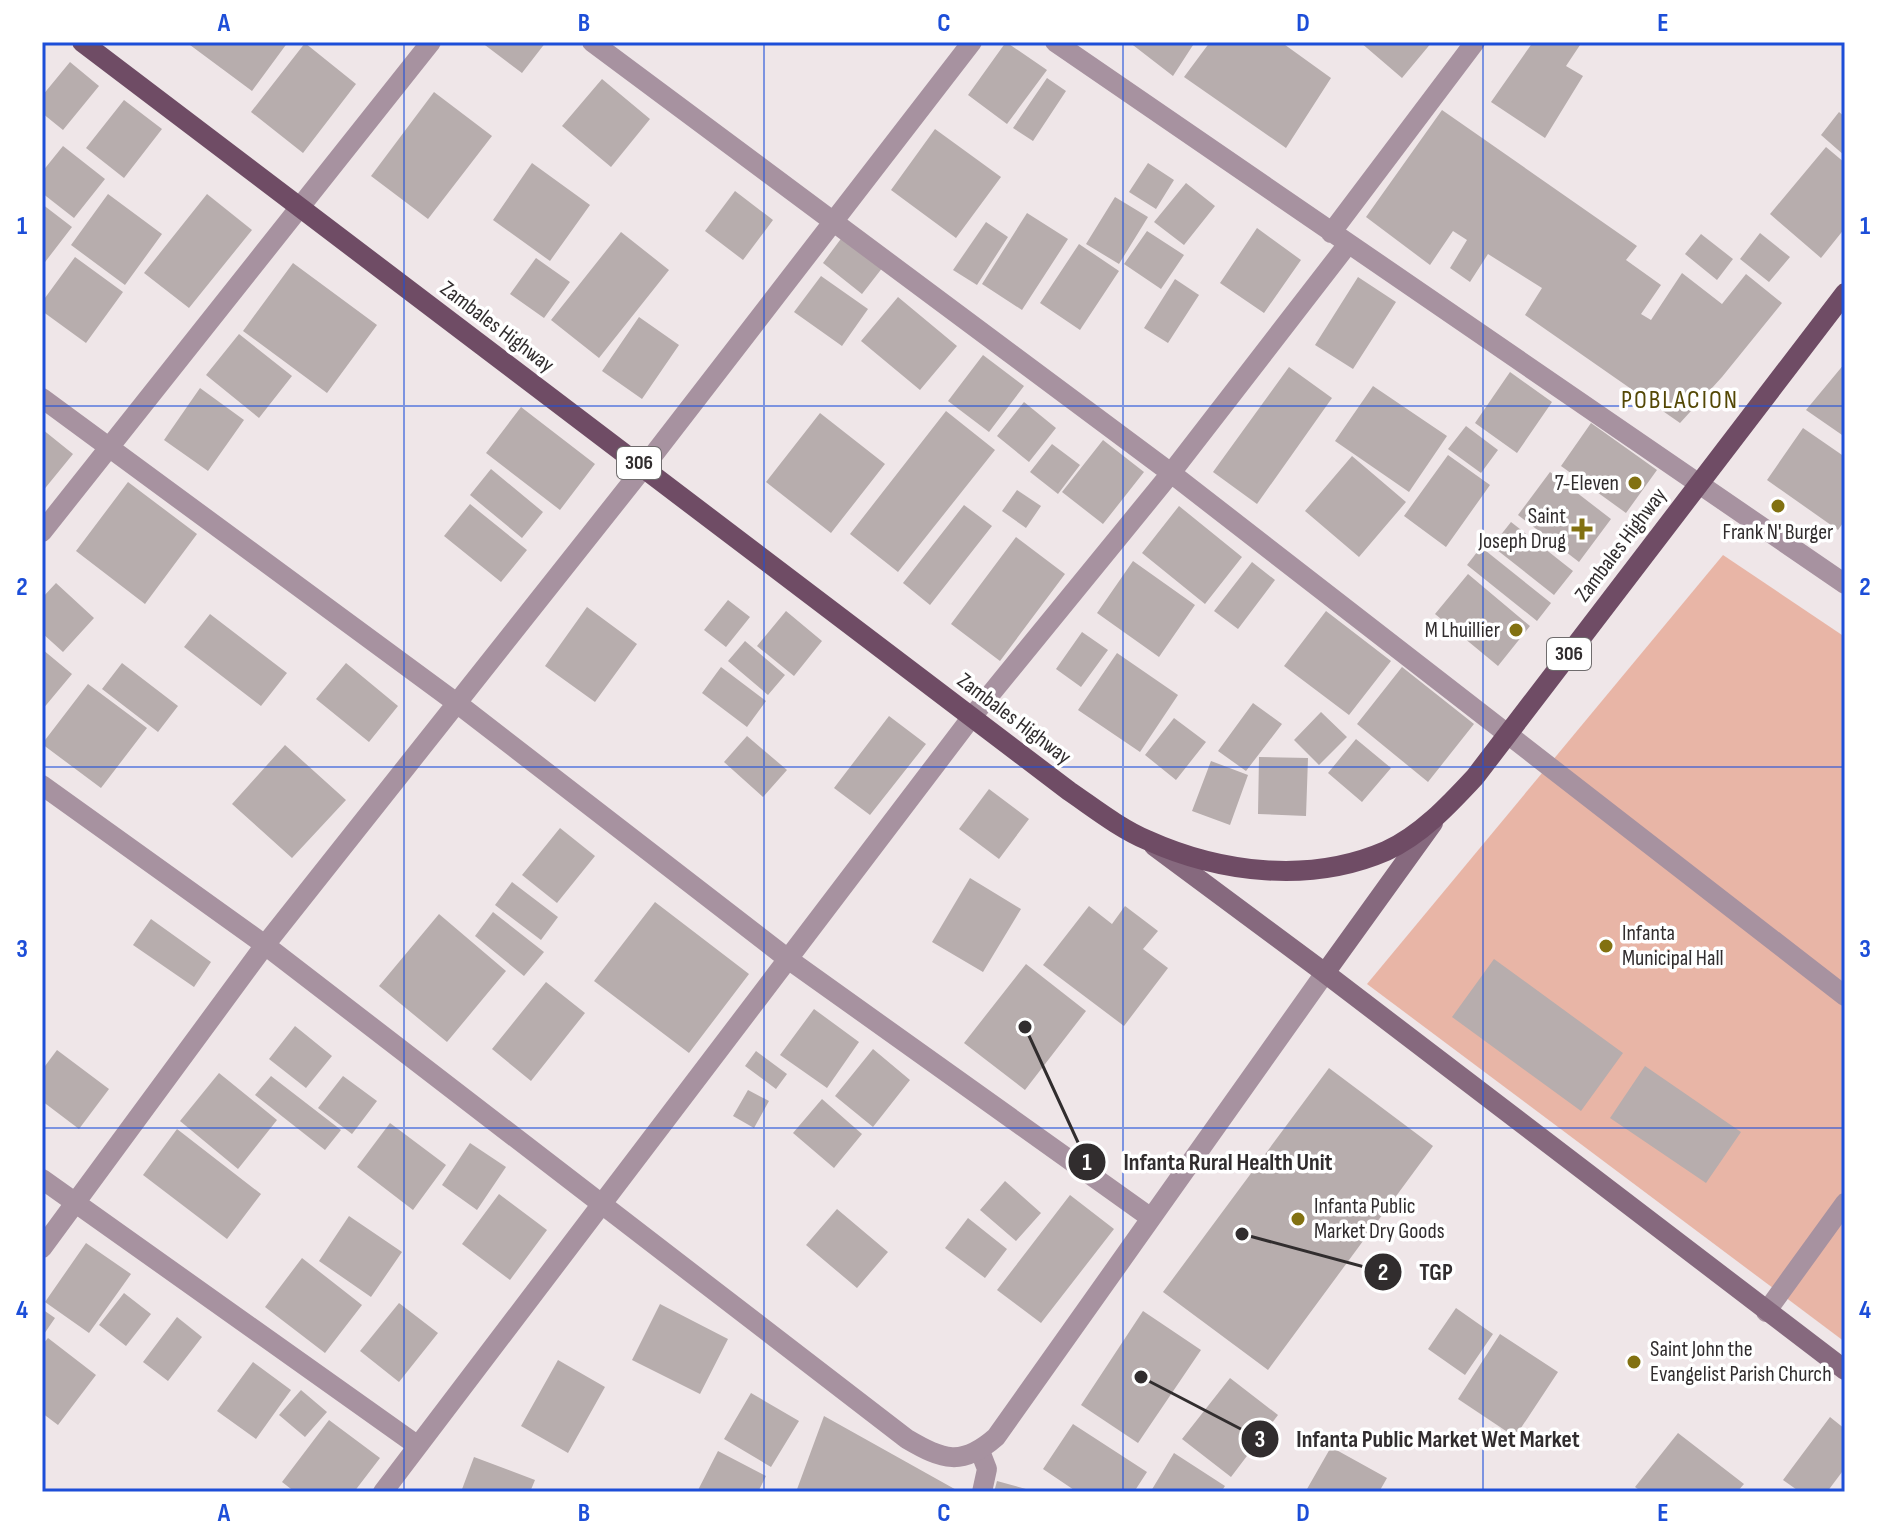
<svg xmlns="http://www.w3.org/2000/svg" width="1887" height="1534" viewBox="0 0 1887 1534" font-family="'Sofia Sans Condensed',sans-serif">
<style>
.green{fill:#e8b5a6}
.building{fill:#b7adad}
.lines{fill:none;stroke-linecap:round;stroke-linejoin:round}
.lane{stroke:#a792a0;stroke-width:20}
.street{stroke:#a792a0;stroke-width:20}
.secondary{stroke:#86697e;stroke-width:20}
.primary{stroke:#6f4c65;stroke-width:20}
.grid{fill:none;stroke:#1d4ed8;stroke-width:2;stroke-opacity:0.55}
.poi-dot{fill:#827111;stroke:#fff;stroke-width:3}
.labels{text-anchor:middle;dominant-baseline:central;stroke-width:7;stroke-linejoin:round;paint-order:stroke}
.shield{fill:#fff;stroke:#6f6c6d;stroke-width:2}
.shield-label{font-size:20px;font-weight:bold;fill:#312d2e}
.street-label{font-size:22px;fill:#312d2e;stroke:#fff}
.poi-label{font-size:22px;fill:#312d2e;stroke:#fff;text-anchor:end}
.quarter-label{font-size:26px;letter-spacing:2px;fill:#544805;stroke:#fff}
.leader{fill:none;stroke:#312d2e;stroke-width:3}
.callout-dot{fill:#312d2e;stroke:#fff;stroke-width:3}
.mark-label{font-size:24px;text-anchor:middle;font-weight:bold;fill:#fff}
.callout-label{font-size:24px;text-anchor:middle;font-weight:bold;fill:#312d2e;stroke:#fff;stroke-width:7;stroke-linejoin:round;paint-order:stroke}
.neatline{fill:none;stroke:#1d4ed8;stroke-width:3}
.grid-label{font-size:26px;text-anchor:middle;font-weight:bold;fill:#1d4ed8}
</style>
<rect width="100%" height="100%" fill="#efe6e8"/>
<path class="green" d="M1723,555l122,82v705l-478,-358z"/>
<path class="building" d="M192,42h96l-36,49 -62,-46z
M481,42h65l-24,31z
M1006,42l41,28 -40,54 -39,-29z
M1129,42h66l-22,34z
M1210,42h71l50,36 -45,70 -102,-71z
M1360,42h72l-30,36z
M1533,42h49l-16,24 17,10 -38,62 -54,-36z
M305,43l51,41 -53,69 -52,-41z
M70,62l29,24 -36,44 -21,-17v-17z
M1047,78l19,13 -33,50 -20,-13z
M602,79l48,40 -39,48 -49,-41z
M434,92l58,44 -64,83 -57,-43z
M124,100l38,29 -38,49 -38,-30z
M1442,110l195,136 -11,14 35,25 -20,29 10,6 31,-47 40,31 24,-30 36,29 -60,74 -42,46 -155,-108 17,-27 -54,-34 -18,28 -20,-14 17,-28 -14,-9 -23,34 -64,-48z
M1839,112l6,5v39l-24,-21z
M935,129l66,48 -45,61 -65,-48z
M63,146l42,33 -31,39 -32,-25v-21z
M1826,147l19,16v65l-24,30 -51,-44z
M532,163l58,42 -40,56 -57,-41z
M1148,163l26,17 -18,29 -27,-17z
M1186,183l29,23 -31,39 -30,-23z
M735,191l38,29 -30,40 -38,-29z
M108,194l54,40 -37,51 -54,-40z
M207,194l45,36 -63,78 -45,-35z
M1115,197l33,20 -29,47 -33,-20z
M42,204l30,23 -30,39z
M1027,213l41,26 -46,71 -40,-26z
M986,222l22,15 -31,48 -24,-15z
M1257,228l44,32 -37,53 -44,-30z
M1147,231l37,24 -23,34 -37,-25z
M621,232l48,38 -70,88 -48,-38z
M1760,233l30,24 -21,25 -29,-23z
M1701,234l32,25 -16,21 -32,-26z
M843,236l40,31 -21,27 -39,-31z
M1079,244l40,27 -39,59 -40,-27z
M75,257l48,35 -37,51 -44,-32v-9z
M536,258l34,24 -26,36 -34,-24z
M293,263l84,62 -50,68 -84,-62z
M821,276l47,33 -26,37 -48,-34z
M1358,277l38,25 -43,67 -38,-24z
M1175,279l24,16 -31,48 -24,-15z
M898,297l59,49 -37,44 -59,-49z
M639,317l40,28 -37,54 -40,-28z
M239,334l53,42 -33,42 -53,-43z
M983,355l41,31 -35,46 -41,-31z
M1845,363v74l-39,-27z
M1289,367l43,31 -75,106 -44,-32z
M1510,372l42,30 -35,51 -42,-30z
M1373,386l74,50 -38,56 -74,-51z
M200,388l44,32 -36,51 -44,-31z
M1024,402l32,26 -27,34 -32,-26z
M521,407l74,57 -35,46 -74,-57z
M946,411l49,39 -97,122 -48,-38z
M820,413l65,51 -54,69 -65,-51z
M1591,423l66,47 -31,43 -65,-47z
M1466,426l32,24 -17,23 -33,-24z
M1803,428l42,29v63l-7,10 -71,-50z
M42,429l31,25 -31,38z
M1103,440l41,32 -41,52 -41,-32z
M1052,444l28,21 -22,29 -28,-22z
M1448,455l42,30 -44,62 -42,-31z
M1352,456l54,46 -47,55 -54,-46z
M491,469l52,43 -21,26 -52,-43z
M1550,472l61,47 -32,43 -61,-47z
M128,482l69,52 -52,70 -69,-53z
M1017,490l24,16 -15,22 -24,-17z
M470,504l57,46 -26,32 -57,-46z
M964,505l28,21 -62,79 -27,-22z
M1179,506l63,51 -37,47 -63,-51z
M1511,522l62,49 -19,24 -62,-49z
M1016,537l49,37 -65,87 -49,-37z
M1481,547l70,56 -14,18 -70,-56z
M1133,561l62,44 -36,52 -62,-44z
M1252,562l23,18 -37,49 -24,-18z
M1468,574l62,52 -32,40 -63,-52z
M56,583l38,35 -31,34 -21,-19v-35z
M728,600l22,17 -24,30 -22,-17z
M587,607l50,37 -42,58 -50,-36z
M786,611l36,30 -28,35 -37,-30z
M1326,611l65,50 -42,54 -65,-49z
M210,614l77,59 -26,33 -77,-59z
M1082,632l26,18 -27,37 -25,-18z
M745,641l40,34 -17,20 -40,-34z
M42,649l30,25 -30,36z
M1117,653l61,42 -38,57 -62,-42z
M122,663l56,43 -20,26 -56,-43z
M346,663l52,43 -29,36 -53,-43z
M721,667l45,34 -19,26 -45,-34z
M1402,667l72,57 -46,58 -71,-58z
M88,684l59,44 -46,60 -59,-44z
M1253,703l29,21 -36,47 -28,-20z
M1321,712l26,25 -28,28 -25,-25z
M889,716l37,28 -56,71 -36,-27z
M1174,718l32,24 -30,38 -31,-25z
M747,736l40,34 -24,27 -39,-35z
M1356,739l35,29 -29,34 -34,-29z
M285,745l61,55 -54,58 -60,-54z
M1259,757l49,1 -2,58 -48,-2z
M1211,761l37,14 -18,50 -38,-14z
M989,789l40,30 -30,40 -40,-30z
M560,828l35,28 -38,47 -35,-28z
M970,878l51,31 -38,63 -51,-30z
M512,882l46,35 -17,23 -46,-35z
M655,902l94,72 -60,79 -95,-72z
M1089,906l23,18 13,-18 33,25 -15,18 25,19 -44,58 -81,-61z
M493,912l51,40 -20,24 -49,-40z
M439,914l67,57 -59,71 -68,-56z
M151,919l60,43 -17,25 -61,-42z
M1494,959l129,94 -42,58 -129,-94z
M1026,964l60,47 -61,79 -61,-47z
M546,982l39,31 -54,68 -39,-32z
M814,1009l45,33 -32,46 -47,-33z
M295,1026l37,30 -26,32 -37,-29z
M873,1049l37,31 -37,47 -38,-31z
M57,1050l52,39 -30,40 -37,-28v-31z
M756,1051l31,23 -11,15 -31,-23z
M1645,1066l96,66 -35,51 -96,-65z
M1329,1068l104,78 -165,224 -105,-78z
M219,1073l58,47 -39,49 -58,-48z
M271,1076l70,54 -16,20 -70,-55z
M343,1076l34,25 -25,33 -34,-26z
M748,1090l21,11 -15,27 -21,-12z
M822,1099l40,35 -28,34 -41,-35z
M390,1123l56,42 -33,45 -56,-43z
M177,1129l84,65 -34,45 -84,-64z
M470,1143l36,24 -29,43 -35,-25z
M1005,1181l36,32 -25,28 -36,-31z
M499,1194l48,36 -37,50 -48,-36z
M1070,1195l44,34 -73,94 -44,-33z
M837,1209l51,43 -31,36 -51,-43z
M349,1216l53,36 -31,45 -52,-36z
M968,1218l39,31 -22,29 -40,-30z
M86,1243l45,31 -42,59 -44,-31z
M302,1258l60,47 -37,48 -60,-46z
M124,1293l27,21 -25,32 -27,-21z
M399,1303l39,30 -39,49 -39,-31z
M660,1304l68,35 -28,55 -68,-34z
M1456,1308l37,26 -28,41 -37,-26z
M42,1309l13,9 -13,19z
M1143,1311l58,39 -63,93 -57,-38z
M177,1317l25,20 -34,44 -25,-19z
M1500,1334l58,38 -43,65 -57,-38z
M48,1338l48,37 -38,50 -16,-12v-68z
M558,1360l47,27 -37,66 -47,-27z
M253,1362l38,28 -35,49 -39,-28z
M1230,1378l48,37 -47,62 -49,-38z
M301,1390l26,22 -22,25 -26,-22z
M751,1393l48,28 -28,46 -47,-28z
M824,1416l136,76h-164z
M1830,1417l15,12v39l-18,24h-27l-17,-12z
M329,1420l51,38 -26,34h-59l-13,-10z
M1073,1424l74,48 -13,20h-57l-34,-23z
M1678,1433l66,51 -7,8h-95l-7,-5z
M1331,1447l56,31 -8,14h-66l-6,-3z
M718,1451l48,25 -8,16h-61z
M1174,1453l51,33 -4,6 -70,-1z
M474,1457l61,23 -5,12h-69z
M997,1481l36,10v1h-39z"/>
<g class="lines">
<path class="lane" d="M980,1451l7,18 -5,23"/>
<path class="street" d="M592,42l579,431 674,523
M1055,42l790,542
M1331,233l144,-191
M42,398l416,306 330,255 363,259
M42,532l389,-490
M42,785l223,160 642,494c36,21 55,28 89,-2l329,-464
M42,1179l376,267
M42,1248l223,-303 379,-478 328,-425
M1766,1312l79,-109
M383,1492l588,-774 200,-245 177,-229"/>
<path class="secondary" d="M1433,823l-108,150 520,397
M1154,846l171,127"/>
<path class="primary" d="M82,42l987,749c25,17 50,37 78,49 73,33 163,44 239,11 35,-16 63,-46 89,-74l370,-484"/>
</g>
<path class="grid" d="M404,42v1450M764,42v1450M1123,42v1450M1483,42v1450M42,406h1803M42,767h1803M42,1128h1803"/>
<g class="poi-dot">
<circle cx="1635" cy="483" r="8"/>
<circle cx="1778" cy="506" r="8"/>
<path d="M1578 517h8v8h8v8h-8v8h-8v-8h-8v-8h8z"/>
<circle cx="1516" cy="630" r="8"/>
<circle cx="1606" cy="946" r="8"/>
<circle cx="1298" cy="1219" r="8"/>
<circle cx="1634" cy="1362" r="8"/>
</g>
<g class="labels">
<g class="shield">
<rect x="617" y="447" width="44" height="32" rx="6"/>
<rect x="1547" y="638" width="44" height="32" rx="6"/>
</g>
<g class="shield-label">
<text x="639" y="463">306</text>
<text x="1569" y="654">306</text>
</g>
<g class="street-label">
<text transform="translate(497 327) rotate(37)">Zambales Highway</text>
<text transform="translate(1621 545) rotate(-53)">Zambales Highway</text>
<text transform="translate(1014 719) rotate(37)">Zambales Highway</text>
</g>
<g class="poi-label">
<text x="1619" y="483">7-Eleven</text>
<text x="1566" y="516">Saint<tspan x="1566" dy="25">Joseph Drug</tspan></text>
<text x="1778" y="532" text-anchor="middle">Frank N' Burger</text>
<text x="1500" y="630">M Lhuillier</text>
<text x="1622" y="933" text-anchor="start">Infanta<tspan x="1622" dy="25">Municipal Hall</tspan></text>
<text x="1314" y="1206" text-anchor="start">Infanta Public<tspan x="1314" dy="25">Market Dry Goods</tspan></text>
<text x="1650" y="1349" text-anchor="start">Saint John the<tspan x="1650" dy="25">Evangelist Parish Church</tspan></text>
</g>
<g class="quarter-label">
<text x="1680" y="400">POBLACION</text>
</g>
</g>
<path class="leader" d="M1025 1027L1087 1162M1242 1234L1383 1272M1141 1377L1260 1439"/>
<g class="callout-dot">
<circle cx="1025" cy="1027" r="8"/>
<circle cx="1242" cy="1234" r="8"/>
<circle cx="1141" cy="1377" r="8"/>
<circle cx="1087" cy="1162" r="20"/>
<circle cx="1383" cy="1272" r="20"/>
<circle cx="1260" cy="1439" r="20"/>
</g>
<g class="mark-label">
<text x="1087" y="1170">1</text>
<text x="1383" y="1280">2</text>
<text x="1260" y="1447">3</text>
</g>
<g class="callout-label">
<text x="1228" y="1170">Infanta Rural Health Unit</text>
<text x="1436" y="1280">TGP</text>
<text x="1438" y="1447">Infanta Public Market Wet Market</text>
</g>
<rect width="1887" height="1534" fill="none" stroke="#ffffff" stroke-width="88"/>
<rect x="44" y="44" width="1799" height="1446" class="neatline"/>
<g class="grid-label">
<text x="224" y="31">A</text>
<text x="584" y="31">B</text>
<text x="944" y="31">C</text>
<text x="1303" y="31">D</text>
<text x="1663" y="31">E</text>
<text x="22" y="234">1</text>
<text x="1865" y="234">1</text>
<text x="22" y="595">2</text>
<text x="1865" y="595">2</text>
<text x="22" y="957">3</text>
<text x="1865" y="957">3</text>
<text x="22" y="1318">4</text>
<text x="1865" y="1318">4</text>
<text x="224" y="1521">A</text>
<text x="584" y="1521">B</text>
<text x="944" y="1521">C</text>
<text x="1303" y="1521">D</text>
<text x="1663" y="1521">E</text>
</g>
</svg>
